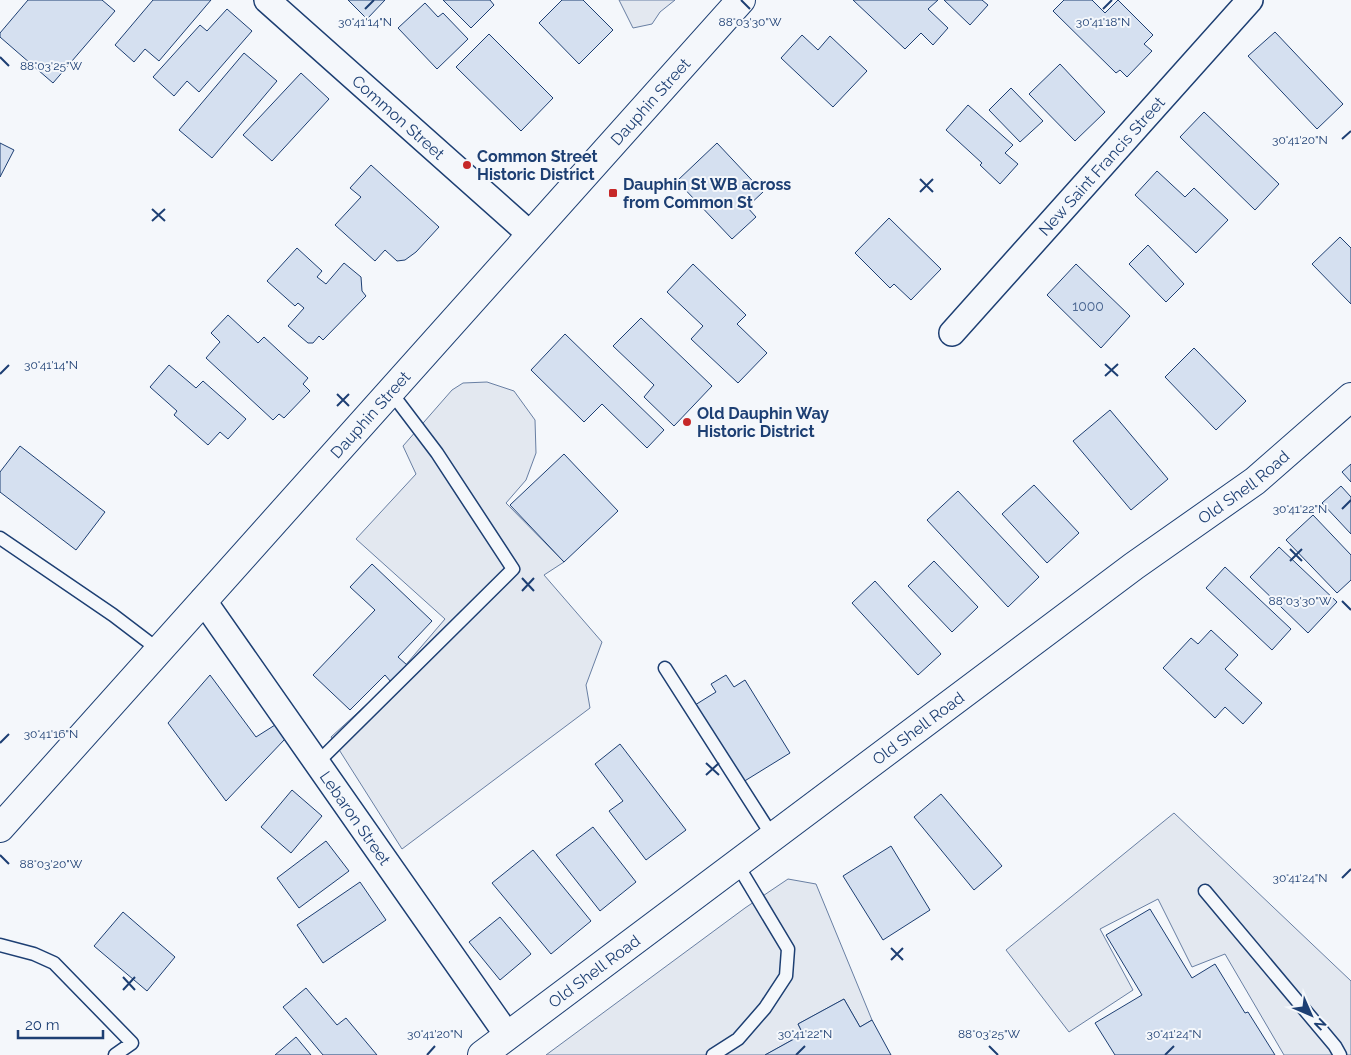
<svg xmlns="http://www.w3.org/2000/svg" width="1351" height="1055" viewBox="0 0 1351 1055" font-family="Raleway,sans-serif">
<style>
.parking{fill:#e3e8f0;stroke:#687fa3}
.building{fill:#d5e0f0;stroke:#1d3f73}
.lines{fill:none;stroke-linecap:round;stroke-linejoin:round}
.service-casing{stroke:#1d3f73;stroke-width:15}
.minor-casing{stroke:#1d3f73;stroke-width:28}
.tertiary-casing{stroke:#1d3f73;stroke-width:30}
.secondary-casing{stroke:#1d3f73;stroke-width:30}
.service{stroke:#f4f7fb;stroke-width:12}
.minor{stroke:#f4f7fb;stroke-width:25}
.tertiary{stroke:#f4f7fb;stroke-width:28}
.secondary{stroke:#f4f7fb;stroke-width:28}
.ticks{fill:none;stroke:#1d3f73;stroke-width:2}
.poi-dot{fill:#c62828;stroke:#f4f7fb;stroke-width:2}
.labels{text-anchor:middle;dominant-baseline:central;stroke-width:4;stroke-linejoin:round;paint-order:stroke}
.number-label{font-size:14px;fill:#4b6792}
.street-label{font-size:16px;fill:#1d3f73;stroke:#f4f7fb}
.poi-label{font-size:16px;font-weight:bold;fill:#1d3f73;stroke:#f4f7fb;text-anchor:start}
.ticks-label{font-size:12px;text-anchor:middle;fill:#1d3f73;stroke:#f4f7fb;stroke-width:4;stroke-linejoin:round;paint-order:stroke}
</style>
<rect width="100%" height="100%" fill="#f4f7fb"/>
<path class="parking" d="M619,0h56l-15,12 -8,12 -19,4z
M487,382l27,9 21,29 1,33 -10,27 -20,23 58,59 -20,13 58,67 -16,43 4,23 -188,141 -71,-112 60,-55 54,-63 -89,-80 60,-65 -13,-28 49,-56 11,-7z
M1174,813l177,168v74h-67l-59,-101 -33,13 -34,-68 -58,30 33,61 -64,42 -63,-82z
M788,879l28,5 56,136 -12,7 -16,-28 -46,25 5,10 -38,21h-219l199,-147z"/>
<path class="building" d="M28,0h74l13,11 -62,72 -53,-46v-4z
M153,0h58l-52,61 -14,-12 -11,13 -19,-17z
M348,0h37l-18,19z
M443,0h47l4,5 -23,23z
M562,0h21l30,30 -34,34 -40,-41z
M853,0h85l-10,9 20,19 -15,17 -12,-12 -16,16z
M944,0h38l6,5 -18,20z
M1064,0h28l13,13 13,-13 35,35 -9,9 8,7 -25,26 -7,-7 -4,3 -63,-62z
M425,3l13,14 5,-4 25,26 -31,30 -39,-41z
M227,9l25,22 -53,61 -12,-11 -13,15 -21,-19 47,-52 7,6z
M1275,32l68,72 -26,25 -69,-73z
M489,34l64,64 -32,33 -65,-64z
M802,35l16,15 12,-14 37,35 -34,36 -52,-49z
M244,53l33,28 -65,77 -33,-28z
M1060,64l45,48 -30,29 -46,-47z
M301,73l28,26 -57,62 -29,-26z
M1011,88l32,33 -23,21 -31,-32z
M968,105l45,40 -8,8 13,11 -18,20 -20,-19 2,-2 -36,-33z
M1204,112l75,72 -24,26 -75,-73z
M0,143l14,7 -14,27z
M717,143l46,49 -16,15 9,10 -24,22 -55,-58z
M371,165l68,62 -23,25 -11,8 -8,1 -12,-11 -10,11 -40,-36 26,-28 -11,-9z
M1157,171l28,26 9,-9 34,32 -32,33 -61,-58z
M889,218l52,51 -30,31 -17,-16 -4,4 -35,-35z
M1340,237l11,11v56l-39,-40z
M1148,245l36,39 -18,18 -37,-38z
M297,248l25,23 -5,6 9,7 18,-21 17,14 1,14 4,5 -43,44 -4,-4 -6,7h-5l-20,-17 16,-18 -6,-5 -3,3 -28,-25z
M693,264l53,51 -9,9 30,29 -29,30 -47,-44 12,-13 -36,-34z
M1076,264l54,52 -29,32 -54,-53z
M228,315l30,28 6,-6 44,41 -5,6 7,7 -26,27 -5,-4 -6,6 -67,-62 14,-16 -9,-9z
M641,318l71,68 -38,40 -30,-29 10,-12 -41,-39z
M565,334l99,96 -17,18 -45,-44 -18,18 -53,-52z
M1194,348l52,53 -30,29 -51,-53z
M169,365l27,23 7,-7 43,38 -18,20 -8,-7 -12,13 -34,-30 3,-4 -27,-24z
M1110,410l58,69 -37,31 -58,-69z
M20,446l85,66 -29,38 -76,-58v-20z
M564,454l54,57 -54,51 -54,-57z
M1351,464v18l-9,-10z
M1034,485l45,48 -32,30 -45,-49z
M1341,486l10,11v37l-29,-31z
M958,491l81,86 -31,30 -81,-87z
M1313,515l38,40v25l-14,13 -51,-53z
M1279,547l58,55 -29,31 -58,-56z
M934,561l44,46 -26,25 -44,-46z
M372,564l60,57 -34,36 9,8 -16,17 -6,-7 -35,35 -37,-35 62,-65 -25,-23z
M1225,567l66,62 -19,21 -66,-62z
M875,581l66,73 -23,21 -66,-72z
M1211,630l27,25 -13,14 37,34 -19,21 -18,-17 -10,11 -52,-50 28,-30 7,6z
M210,675l46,62 19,-12 10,14 -59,62 -58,-78z
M726,675l8,12 11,-7 45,73 -47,29 -48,-77 21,-13 -5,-8z
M620,744l66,86 -40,30 -37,-49 14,-10 -28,-37z
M292,790l30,26 -31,37 -30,-26z
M941,794l61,72 -28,24 -60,-73z
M593,827l43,55 -36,29 -44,-56z
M326,841l23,30 -50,37 -22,-30z
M891,846l39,64 -47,30 -40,-64z
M533,850l58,71 -40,33 -59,-71z
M360,882l26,38 -63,43 -26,-38z
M1150,909l42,69 23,-14 30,49 3,-1 27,43h-160l-20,-32 47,-28 -36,-60z
M123,912l52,45 -28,34 -53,-45z
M500,917l31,37 -31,26 -31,-38z
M306,988l31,37 9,-7 31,37h-54l-40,-48z
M844,999l16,28 12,-7 19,35h-126l38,-21 -5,-10z
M296,1037l15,18h-36z"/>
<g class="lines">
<defs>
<path id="service" d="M0,538l113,77 46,35
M665,668l108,169
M317,763l196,-194 -76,-116 -47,-62
M1205,891l130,155 5,9
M0,945l34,9 20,9 78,80 -17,12
M713,1055l25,-16 27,-31 21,-32 2,-27 -51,-85"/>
<g id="minor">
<path id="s1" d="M267,0l264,235"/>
<path id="s2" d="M952,333l298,-333"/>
<path id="s3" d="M203,600l305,436"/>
</g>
<g id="tertiary">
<path id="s4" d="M482,1055l652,-489 121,-85 96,-84"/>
</g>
<g id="secondary">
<path id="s5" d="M0,828l741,-828"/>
</g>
</defs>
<use href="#service" class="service-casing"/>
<use href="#minor" class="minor-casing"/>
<use href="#tertiary" class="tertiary-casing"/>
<use href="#secondary" class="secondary-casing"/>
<use href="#service" class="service"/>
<use href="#minor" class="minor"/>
<use href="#tertiary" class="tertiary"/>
<use href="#secondary" class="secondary"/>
</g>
<path class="ticks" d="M741,0l9,9M365,9l9,-9M1103,9l9,-9M0,57l9,9M1342,139l9,-8M920,179l13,13M920,192l13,-13M152,209l13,12M152,221l13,-12M1105,364l13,12M0,374l9,-9M1105,376l13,-12M337,394l12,12M337,406l12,-12M1342,509l9,-9M1290,549l12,12M1290,561l12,-12M522,578l12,13M522,591l12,-13M1342,601l9,9M0,743l9,-9M706,763l13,12M706,775l13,-12M0,855l9,9M1342,878l9,-9M891,948l12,12M891,960l12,-12M123,977l12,13M123,990l12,-13M989,1046l9,9M427,1055l8,-9M796,1055l9,-9M1165,1055l9,-9"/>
<g class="poi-dot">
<circle cx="467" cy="165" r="5"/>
<rect x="608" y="188" width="10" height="10" rx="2.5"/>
<circle cx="687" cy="422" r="5"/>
</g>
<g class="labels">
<g class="number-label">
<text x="1088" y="306">1000</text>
</g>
<g class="street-label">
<text stroke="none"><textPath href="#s5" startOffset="975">Dauphin Street</textPath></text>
<text stroke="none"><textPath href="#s1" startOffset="176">Common Street</textPath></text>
<text stroke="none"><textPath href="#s2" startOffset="224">New Saint Francis Street</textPath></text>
<text stroke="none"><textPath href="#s5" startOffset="555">Dauphin Street</textPath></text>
<text stroke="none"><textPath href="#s4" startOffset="950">Old Shell Road</textPath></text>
<text stroke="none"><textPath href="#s4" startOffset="545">Old Shell Road</textPath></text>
<text stroke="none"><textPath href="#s3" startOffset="266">Lebaron Street</textPath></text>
<text stroke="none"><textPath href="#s4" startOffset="140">Old Shell Road</textPath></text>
</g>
<g class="poi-label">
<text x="477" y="156">Common Street<tspan x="477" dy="18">Historic District</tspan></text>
<text x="623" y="184">Dauphin St WB across<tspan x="623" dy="18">from Common St</tspan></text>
<text x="697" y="413">Old Dauphin Way<tspan x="697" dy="18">Historic District</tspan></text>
</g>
</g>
<g class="ticks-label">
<text x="365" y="26">30°41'14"N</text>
<text x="750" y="26">88°03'30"W</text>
<text x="1103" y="26">30°41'18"N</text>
<text x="51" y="70">88°03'25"W</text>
<text x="1300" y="144">30°41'20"N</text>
<text x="51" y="369">30°41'14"N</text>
<text x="1300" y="513">30°41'22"N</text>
<text x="1300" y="605">88°03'30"W</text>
<text x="51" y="738">30°41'16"N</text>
<text x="51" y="868">88°03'20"W</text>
<text x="1300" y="882">30°41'24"N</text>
<text x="435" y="1038">30°41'20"N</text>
<text x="805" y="1038">30°41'22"N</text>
<text x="989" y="1038">88°03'25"W</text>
<text x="1174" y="1038">30°41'24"N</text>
</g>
<g transform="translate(1311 1015) rotate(135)" stroke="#f4f7fb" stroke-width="4" paint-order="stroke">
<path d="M0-4L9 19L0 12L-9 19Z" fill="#1d3f73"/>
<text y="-8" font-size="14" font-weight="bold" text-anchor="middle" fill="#1d3f73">N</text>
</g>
<path d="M18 1030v8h85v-8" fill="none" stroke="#1d3f73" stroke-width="2.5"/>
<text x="25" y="1030" font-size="15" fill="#1d3f73" stroke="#f4f7fb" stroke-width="4" paint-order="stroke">20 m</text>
</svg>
